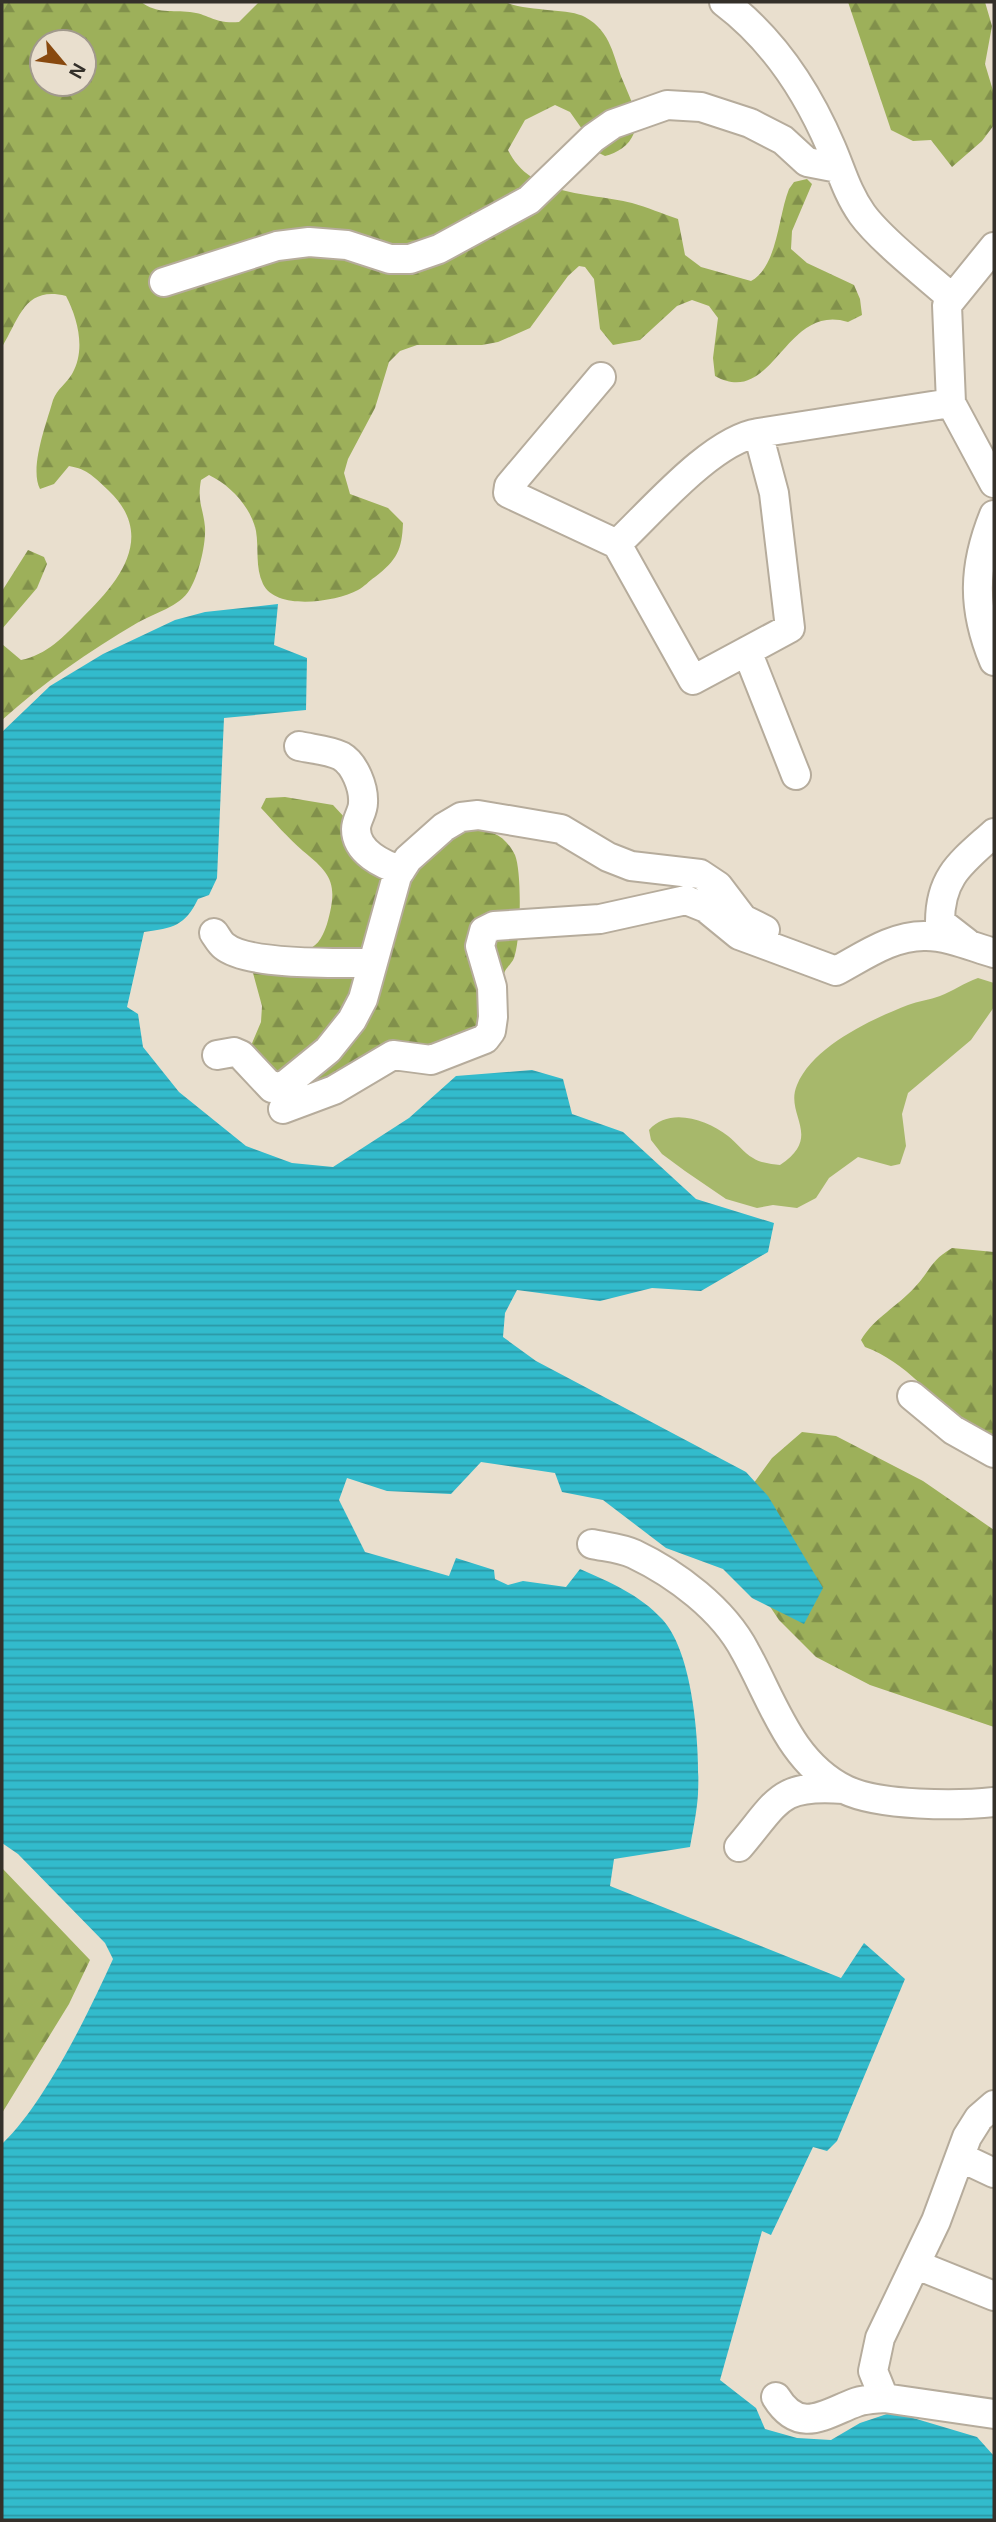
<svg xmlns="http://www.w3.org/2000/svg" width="996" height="2522" viewBox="0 0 996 2522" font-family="Arial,sans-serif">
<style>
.green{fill:#a7b86b}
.forest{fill:url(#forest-firs);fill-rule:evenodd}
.water{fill:url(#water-rules)}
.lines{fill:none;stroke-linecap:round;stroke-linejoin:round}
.minor-casing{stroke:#b6ac9c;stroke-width:32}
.minor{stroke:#fff;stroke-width:28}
</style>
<defs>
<pattern id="forest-firs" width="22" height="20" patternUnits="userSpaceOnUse" patternTransform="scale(1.75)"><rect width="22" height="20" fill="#9db05a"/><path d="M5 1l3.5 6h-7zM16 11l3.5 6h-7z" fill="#81904b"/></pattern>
<pattern id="water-rules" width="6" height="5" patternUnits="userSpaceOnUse" patternTransform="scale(1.75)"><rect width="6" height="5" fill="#32bbcc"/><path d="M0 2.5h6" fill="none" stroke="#2b98a6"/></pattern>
</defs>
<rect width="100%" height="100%" fill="#e9dfce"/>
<path class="green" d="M978,978l16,5v24l-23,33 -63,53 -6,21 4,32 -6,18 -9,2 -33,-9 -29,21 -13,20 -19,10 -24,-3 -16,3 -31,-9 -41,-28 -23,-17 -11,-14 -2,-10c20,-23 57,-11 79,6 9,7 16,17 25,22 7,5 19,6 27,7 44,-29 4,-50 17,-80 16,-39 75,-66 111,-80 10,-4 22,-5 32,-9 13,-5 24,-13 38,-18z"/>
<path class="forest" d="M2,2h139c16,12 31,8 49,10 19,2 24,12 49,10l20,-20h246c24,10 65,6 80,15 27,15 28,40 38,64 6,15 17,34 11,52 -5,13 -17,20 -29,23l-6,-3 -29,-41 -15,-7 -30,15 -17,30c23,47 79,42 124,53 15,4 31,11 46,16l7,36 16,12 50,14c27,-15 27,-65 38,-92l5,-7 13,-3 5,5 -20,47 -1,18 16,14 47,22 6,14 2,16 -14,7c-64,-20 -74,87 -133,54l-2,-18 5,-40 -9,-12 -17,-6 -15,6 -37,34 -27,5 -13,-16 -6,-50 -9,-12 -6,-1 -11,10 -38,52 -32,14 -16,3h-65l-17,6 -11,11 -14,46 -27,51 -4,14 6,21 38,14 15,15c-1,27 -6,37 -28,54 -6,4 -11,10 -17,13 -22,12 -82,21 -95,-6 -8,-17 -4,-35 -7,-53 -5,-24 -26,-46 -47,-56l-8,5c-4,22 2,27 4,47 1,17 -6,47 -15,62 -10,18 -36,24 -53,34 -48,28 -95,61 -135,97v-76l19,16c26,-5 43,-24 61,-42 36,-35 75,-81 27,-127 -14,-13 -21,-22 -40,-25l-15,18 -14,5c-11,-21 7,-67 13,-89 4,-11 13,-16 19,-26 14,-24 6,-55 -6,-78 -41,-10 -46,21 -64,51zM42,42h42v42h-42z
M848,2h137l7,24 -7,38 9,30v31l-12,16 -30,26 -21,-27 -18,1 -22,-11z
M28,550l16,7 3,7 -10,24 -35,41v-38z
M285,797l48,8 13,14 7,15 63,38c20,-20 45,-52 77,-39 10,4 17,12 22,22 7,17 6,84 -1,103 -2,5 -6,8 -9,13 -5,11 -3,26 -4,37l-69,61 -18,4 -12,-5 -26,7 -100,34 -7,-10 -19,-51 11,-26 1,-16 -9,-33 12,-27c10,0 34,5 43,3 11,-3 16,-16 19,-25 11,-39 6,-49 -24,-73 -15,-13 -29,-29 -42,-43l5,-10z
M952,1248l42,4v188c-9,-5 -21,-9 -29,-16 -33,-26 -59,-62 -100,-77l-4,-7c13,-22 37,-34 54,-53 16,-17 15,-26 37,-39z
M802,1432l34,4 87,45 71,49v197l-124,-42 -54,-28 -37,-37 -26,-39 -10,-83 29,-40z
M2,1868l88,92 -21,44 -67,109z"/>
<path class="water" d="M278,604l-4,41 33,13 -1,52 -82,8 -7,160 -8,17 -11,4c-13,27 -25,29 -54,33l-17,75 11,7 5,33 36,45 67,54 46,17 41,4 76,-49 47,-42 76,-6 31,9 9,35 51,18 73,67 78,24 -6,29 -67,39 -49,-3 -52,13 -83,-11 -12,23 -2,24 33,24 210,111 22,24 55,92 -19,36 -52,-26 -29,-29 -57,-21 -63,-48 -41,-8 -7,-19 -74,-11 -30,32 -64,-3 -40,-13 -8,22 26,52 84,24 7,-18 38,12 1,9 13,6 15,-4 43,6 14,-18c30,13 60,26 82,50 32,34 38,129 36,175 -1,17 -5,36 -8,53l-76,12 -4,27 231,92 23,-35 41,36 -68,162 -10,10 -14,-4 -42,88 -9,-4 -42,149 36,28 9,21 32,9 34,2 29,-17 33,-11 84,25 17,19v64h-992v-376c43,-41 86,-130 111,-185l-8,-16 -87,-89 -16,-11v-1111l48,-46 53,-32 72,-34 30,-8z"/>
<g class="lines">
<defs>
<path id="minor" d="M724,2c49,37 83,89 107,145 10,23 16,46 31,67 18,25 65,62 90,84
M994,247l-47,58 4,98 43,80
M164,282l113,-36 32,-4 38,3 43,14h20l29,-10 90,-49 64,-62 20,-14 54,-19 34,2 49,16 33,17 24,22 31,6
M601,377l-92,109 -1,7 109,51
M758,433l16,60 16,135 -97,52 -76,-136c35,-33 95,-104 141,-111l193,-30
M994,515c-21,52 -22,93 0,146
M747,651l49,124
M299,746c13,3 30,4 42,10 14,8 23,32 22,47 0,9 -7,17 -7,26 0,23 27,36 45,41
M214,933c3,4 6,10 10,13 24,20 116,17 148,17
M967,943l-27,-21c0,-46 22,-60 54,-89
M217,1055l17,-3 7,3 31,33 13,-3 43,-35 24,-30 11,-21 34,-123 11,-17 36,-32 17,-10 17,-2 83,14 47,28 23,9 69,8 18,12 25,33 22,11
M283,1109l51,-19 59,-35 38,5 54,-21 6,-8 2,-14 -1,-30 -12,-41 4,-15 10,-5 106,-7 86,-19 20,8 33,27 97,36c28,-15 57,-36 90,-35 22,0 47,11 68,17
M912,1396l41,34 41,23
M592,1544c14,3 29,4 42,10 42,20 89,55 111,97 28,50 45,112 101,139 34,16 111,16 148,12
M739,1847c40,-47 39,-63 105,-58
M994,2105l-15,13 -12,19 -31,84 -56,117 -7,33 11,27 110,16
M960,2157l34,16
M917,2265l77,31
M776,2397c24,39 50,16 81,5 9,-3 18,-3 27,-4"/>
</defs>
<use href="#minor" class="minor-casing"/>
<use href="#minor" class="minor"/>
</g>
<rect width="996" height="2522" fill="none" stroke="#34302a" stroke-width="7"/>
<g transform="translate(63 63) rotate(119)"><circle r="33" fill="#e9dfce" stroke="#a1998c" stroke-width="2"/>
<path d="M0-5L12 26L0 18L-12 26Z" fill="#88490f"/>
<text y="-10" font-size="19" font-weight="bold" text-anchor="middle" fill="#34302a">N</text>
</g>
</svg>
